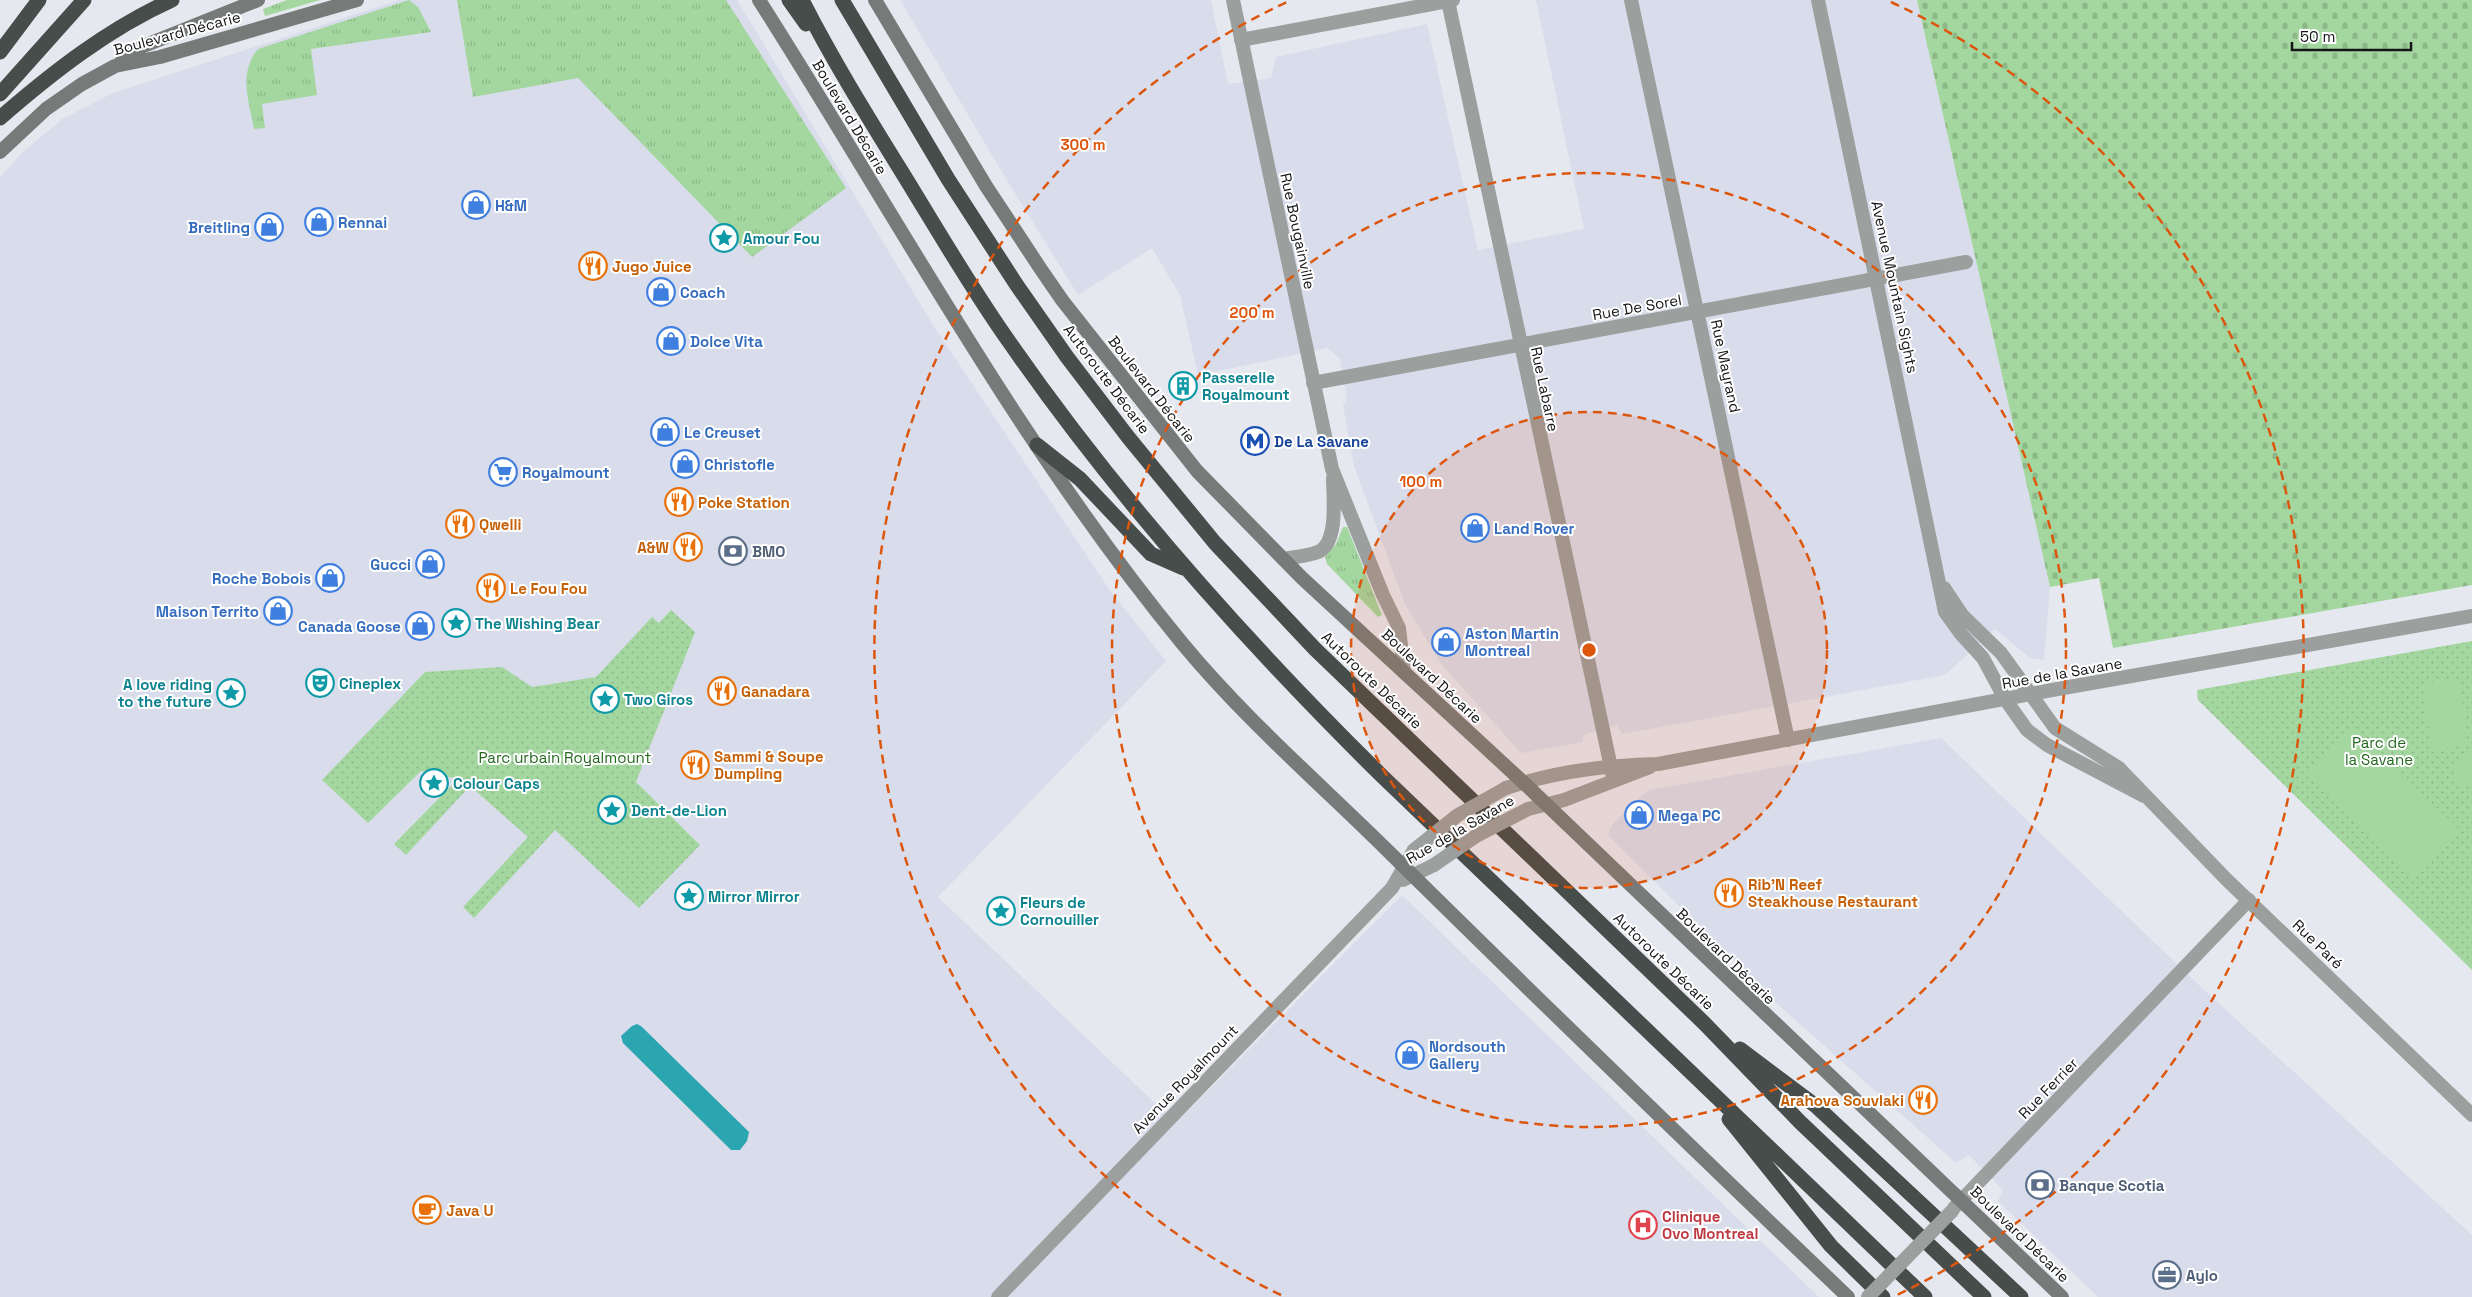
<svg xmlns="http://www.w3.org/2000/svg" width="2472" height="1297" viewBox="0 0 2472 1297" font-family="'Space Grotesk',sans-serif">
<style>
.built{fill:#d9dceb}
.grass{fill:url(#grass-tufts)}
.cemetery{fill:url(#cemetery-stones)}
.park{fill:url(#park-dots)}
.garden{fill:#a4d79f}
.water{fill:#2ba5b0}
.lines{fill:none;stroke-linecap:round;stroke-linejoin:round}
.minor{stroke:#9b9f9d;stroke-width:14}
.tertiary{stroke:#9b9f9d;stroke-width:14}
.secondary{stroke:#767b7a;stroke-width:14}
.motorway{stroke:#464d4b;stroke-width:15}
.minor-bridge{stroke:#9b9f9d;stroke-width:14}
.tertiary-bridge{stroke:#9b9f9d;stroke-width:14}
.ring{fill:none;stroke:#dd560d;stroke-width:2.5;stroke-dasharray:9 6}
.labels{text-anchor:middle;dominant-baseline:central;stroke-width:4;stroke-linejoin:round;paint-order:stroke}
.street-label{font-size:15px;fill:#151518;stroke:#fff}
.shop-label{font-size:15px;font-weight:bold;fill:#366cbe;stroke:#fff;text-anchor:start}
.culture-label{font-size:15px;font-weight:bold;fill:#0d838f;stroke:#fff;text-anchor:start}
.food-label{font-size:15px;font-weight:bold;fill:#c56008;stroke:#fff;text-anchor:start}
.transit-label{font-size:15px;font-weight:bold;fill:#164399;stroke:#fff;text-anchor:start}
.service-label{font-size:15px;font-weight:bold;fill:#4e5e75;stroke:#fff;text-anchor:start}
.park-label{font-size:15px;fill:#24681f;stroke:#fff}
.health-label{font-size:15px;font-weight:bold;fill:#be3a42;stroke:#fff;text-anchor:start}
.centre{fill:#dd560d;stroke:#fff;stroke-width:2.5}
.ring-label{font-size:15px;text-anchor:middle;font-weight:bold;fill:#dd560d;stroke:#fff;stroke-width:4;stroke-linejoin:round;paint-order:stroke}
</style>
<defs>
<pattern id="grass-tufts" width="24" height="20" patternUnits="userSpaceOnUse" patternTransform="scale(1.25)"><rect width="24" height="20" fill="#a4d79f"/><path d="M3 7l-1-3M5 7V3M7 7l1-3M15 17l-1-3M17 17v-4M19 17l1-3" fill="none" stroke="#8cb888"/></pattern>
<pattern id="cemetery-stones" width="16" height="16" patternUnits="userSpaceOnUse" patternTransform="scale(1.25)"><rect width="16" height="16" fill="#a4d79f"/><path d="M2 7V4a2 2 0 0 1 4 0v3zM10 15v-3a2 2 0 0 1 4 0v3z" fill="#8cb888"/></pattern>
<pattern id="park-dots" width="8" height="8" patternUnits="userSpaceOnUse" patternTransform="scale(1.25)"><rect width="8" height="8" fill="#a4d79f"/><path d="M2 2h.1M6 6h.1" fill="none" stroke="#8cb888" stroke-width="1.8" stroke-linecap="round"/></pattern>
</defs>
<rect width="100%" height="100%" fill="#e6e8ef"/>
<path class="built" d="M399,0h338l196,325 178,267 55,69 -228,236 238,226 226,-228 417,402h-1819v-1120l23,-25 39,-33 51,-26z
M900,0h311l17,84 43,-6 5,-21 151,-33 51,226 106,-21 -48,-229h381l133,587 -6,73 -14,-2 -35,-29 -50,46 -323,59 -5,-9 -34,10v7l-62,11 -79,-88 -37,-61 -51,-138 -11,-61 4,-4 -7,-42 -12,-11 -130,27 -18,-80 -28,-47 -74,47 -75,-121z
M1941,738l261,250 270,247v62h-374l-100,-96 5,-11 -34,-35 -13,8 -183,-163 -165,-165 4,-10 31,-31 7,-4z"/>
<path class="grass" d="M287,0h33l-55,16 -2,-7z
M409,0l9,7 13,25 -120,17 6,46 -55,9 3,24 -11,1c-5,-28 -16,-56 4,-80z
M457,0h269l120,188 -94,69 -174,-179 -105,19z
M1343,527h4l35,88 -4,2 -51,-53 -2,-7 11,-13z"/>
<path class="cemetery" d="M1917,0h555v585l-359,63 -14,-70 -49,9z"/>
<path class="park" d="M671,610l24,22 -59,150 64,63 -61,63 -84,-78 -81,88 -11,-11 65,-70 -58,-51 -64,69 -12,-11 64,-65 -37,-8 -53,52 -46,-43 103,-108 77,-5 30,20 64,-10 56,-60 7,6z
M2472,641v329l-274,-270 -1,-10z"/>
<path class="garden" d="M2459,679l9,66 -36,5 -10,-66z
M2351,727l107,101 -45,48 -107,-101z
M2470,756l2,30 -13,-2 -6,-13 7,-13z"/>
<path class="water" d="M637,1024l4,2 108,106 -2,9 -7,9h-9l-108,-107 -2,-7 11,-10z"/>
<g class="lines">
<path class="minor" d="M1233,0l99,469 51,126 16,33 5,44
M1631,0l157,740
M1818,0l127,612 16,22 22,24 22,41 22,31 20,15 97,51
M1448,1l165,776
M1241,40l212,-40
M1313,383l653,-121
M1283,559c11,-2 25,-3 35,-7 21,-9 15,-56 15,-74
M1944,588l18,27 39,38 54,75 64,40 107,111 246,236
M1954,1208l295,-308"/>
<path class="tertiary" d="M1506,788c51,-17 99,-23 152,-24l394,-74 420,-74
M1528,809l36,-9 86,-33
M1403,880l31,-15
M998,1297l394,-409 22,-38"/>
<path class="secondary" d="M759,0c138,217 260,445 423,643 61,74 137,140 205,207 152,150 306,299 461,447
M875,0l111,186 54,82 22,32 135,171 105,107 222,205 538,514
M120,63l21,-16 117,-47
M0,152l46,-43 36,-25 33,-18 45,-9 197,-57"/>
<path class="motorway" d="M789,0l17,24
M802,0c32,63 69,122 106,182 33,54 65,109 102,161 109,157 237,300 373,434l542,520
M842,0l106,179 68,105 51,73 61,80 87,106 100,106 389,374 96,99 184,175
M0,52l39,-52
M0,94l84,-94
M0,118c53,-46 108,-89 172,-118
M1037,445l43,34 71,75 32,14
M1740,1049l76,57 205,191
M1729,1119l102,127 52,51"/>
<path class="minor-bridge" d="M1868,1297l84,-86"/>
<path class="tertiary-bridge" d="M1414,850l44,-35 48,-27
M1434,865l42,-29 52,-27"/>
</g>
<circle cx="1589" cy="650" r="238" fill="#dd560d" fill-opacity=".12"/>
<g class="ring">
<circle cx="1589" cy="650" r="238"/>
<circle cx="1589" cy="650" r="477"/>
<path d="M1281 1295A715 715 0 0 1 1287 2M1891 2A715 715 0 0 1 1897 1295"/>
</g>
<defs>
<symbol id="shop-ring" viewBox="-11 -11 22 22"><circle r="9.5" fill="#fff" stroke="#3f7fe0" stroke-width="1.5"/><path d="M-5-2.5h2.3a2.7 3.5 0 0 1 5.4 0H5L5.5 6h-11ZM-1.5-2.5h3a1.5 2.3 0 0 0-3 0Z" fill="#3f7fe0"/></symbol>
<symbol id="sight-ring" viewBox="-11 -11 22 22"><circle r="9.5" fill="#fff" stroke="#0f9aa8" stroke-width="1.5"/><path d="M0-6L1.8-2.2L6-1.7L2.9 1.2L3.7 5.4L0 3.3L-3.7 5.4L-2.9 1.2L-6-1.7L-1.8-2.2Z" fill="#0f9aa8"/></symbol>
<symbol id="restaurant-ring" viewBox="-11 -11 22 22"><circle r="9.5" fill="#fff" stroke="#e8710a" stroke-width="1.5"/><path d="M-5-6h1v4h1v-4h1v4h1v-4h1v5L-1.5 .5V6h-2V.5L-5-1ZM5-6V6H3V1.5H1.5Q1.5-4 5-6Z" fill="#e8710a"/></symbol>
<symbol id="building-ring" viewBox="-11 -11 22 22"><circle r="9.5" fill="#fff" stroke="#0f9aa8" stroke-width="1.5"/><path d="M-4-6H4V6H1V3H-1V6H-4ZM-2.5-4.3h1.7v1.8h-1.7ZM.8-4.3h1.7v1.8H.8ZM-2.5-1h1.7V.8h-1.7ZM.8-1h1.7V.8H.8Z" fill="#0f9aa8"/></symbol>
<symbol id="metro-ring" viewBox="-11 -11 22 22"><circle r="9.5" fill="#fff" stroke="#1a4fb4" stroke-width="1.5"/><path d="M-5.5 5V-5H-3L0 0L3-5H5.5V5H3V-.5L0 4L-3-.5V5Z" fill="#1a4fb4"/></symbol>
<symbol id="supermarket-ring" viewBox="-11 -11 22 22"><circle r="9.5" fill="#fff" stroke="#3f7fe0" stroke-width="1.5"/><path d="M-6-5.5h2.5l.6 2H6L4.5 2H-2.5L-4.4-4H-6ZM-1.5 3.2a1.3 1.3 0 1 0 .1 0ZM3 3.2a1.3 1.3 0 1 0 .1 0Z" fill="#3f7fe0"/></symbol>
<symbol id="bank-ring" viewBox="-11 -11 22 22"><circle r="9.5" fill="#fff" stroke="#5c6f8a" stroke-width="1.5"/><path d="M-6-4H6V4H-6ZM0-2.3a2.3 2.3 0 1 0 0 4.6a2.3 2.3 0 1 0 0-4.6Z" fill="#5c6f8a"/></symbol>
<symbol id="theatre-ring" viewBox="-11 -11 22 22"><circle r="9.5" fill="#fff" stroke="#0f9aa8" stroke-width="1.5"/><path d="M-5-5.5Q0-4 5-5.5V0Q5 5 0 6Q-5 5-5 0ZM-3.3-2.5H-1v1.5H-3.3ZM1-2.5H3.3v1.5H1ZM-2.8 1Q0 5.5 2.8 1Z" fill="#0f9aa8"/></symbol>
<symbol id="cafe-ring" viewBox="-11 -11 22 22"><circle r="9.5" fill="#fff" stroke="#e8710a" stroke-width="1.5"/><path d="M-5.5-4.5H6V0H3Q3 3.5 0 3.5H-2.5Q-5.5 3.5-5.5 0ZM3-3.2v2h1.7v-2ZM-6 4.5H4V6H-6Z" fill="#e8710a"/></symbol>
<symbol id="hospital-ring" viewBox="-11 -11 22 22"><circle r="9.5" fill="#fff" stroke="#e0444e" stroke-width="1.5"/><path d="M-5-5h3v3.5h4V-5h3V5h-3V1.5h-4V5h-3Z" fill="#e0444e"/></symbol>
<symbol id="office-ring" viewBox="-11 -11 22 22"><circle r="9.5" fill="#fff" stroke="#5c6f8a" stroke-width="1.5"/><path d="M-6-3h4V-5.5h4V-3h4V5H-6ZM-1-4.5V-3h2v-1.5ZM-6 0V1H6V0Z" fill="#5c6f8a"/></symbol>
</defs>
<g fill-rule="evenodd">
<use href="#shop-ring" x="460" y="189" width="32" height="32"/>
<use href="#shop-ring" x="303" y="206" width="32" height="32"/>
<use href="#shop-ring" x="253" y="211" width="32" height="32"/>
<use href="#sight-ring" x="708" y="222" width="32" height="32"/>
<use href="#restaurant-ring" x="577" y="250" width="32" height="32"/>
<use href="#shop-ring" x="645" y="276" width="32" height="32"/>
<use href="#shop-ring" x="655" y="325" width="32" height="32"/>
<use href="#building-ring" x="1167" y="370" width="32" height="32"/>
<use href="#shop-ring" x="649" y="416" width="32" height="32"/>
<use href="#metro-ring" x="1239" y="425" width="32" height="32"/>
<use href="#shop-ring" x="669" y="448" width="32" height="32"/>
<use href="#supermarket-ring" x="487" y="456" width="32" height="32"/>
<use href="#restaurant-ring" x="663" y="486" width="32" height="32"/>
<use href="#restaurant-ring" x="444" y="508" width="32" height="32"/>
<use href="#shop-ring" x="1459" y="512" width="32" height="32"/>
<use href="#restaurant-ring" x="672" y="531" width="32" height="32"/>
<use href="#bank-ring" x="717" y="535" width="32" height="32"/>
<use href="#shop-ring" x="414" y="548" width="32" height="32"/>
<use href="#shop-ring" x="314" y="562" width="32" height="32"/>
<use href="#restaurant-ring" x="475" y="572" width="32" height="32"/>
<use href="#shop-ring" x="262" y="595" width="32" height="32"/>
<use href="#sight-ring" x="440" y="607" width="32" height="32"/>
<use href="#shop-ring" x="404" y="610" width="32" height="32"/>
<use href="#shop-ring" x="1430" y="626" width="32" height="32"/>
<use href="#theatre-ring" x="304" y="667" width="32" height="32"/>
<use href="#restaurant-ring" x="706" y="675" width="32" height="32"/>
<use href="#sight-ring" x="215" y="677" width="32" height="32"/>
<use href="#sight-ring" x="589" y="683" width="32" height="32"/>
<use href="#restaurant-ring" x="679" y="749" width="32" height="32"/>
<use href="#sight-ring" x="418" y="767" width="32" height="32"/>
<use href="#sight-ring" x="596" y="794" width="32" height="32"/>
<use href="#shop-ring" x="1623" y="799" width="32" height="32"/>
<use href="#restaurant-ring" x="1713" y="877" width="32" height="32"/>
<use href="#sight-ring" x="673" y="880" width="32" height="32"/>
<use href="#sight-ring" x="985" y="895" width="32" height="32"/>
<use href="#shop-ring" x="1394" y="1039" width="32" height="32"/>
<use href="#restaurant-ring" x="1907" y="1084" width="32" height="32"/>
<use href="#bank-ring" x="2024" y="1169" width="32" height="32"/>
<use href="#cafe-ring" x="411" y="1194" width="32" height="32"/>
<use href="#hospital-ring" x="1627" y="1209" width="32" height="32"/>
<use href="#office-ring" x="2151" y="1259" width="32" height="32"/>
</g>
<g class="labels">
<g class="street-label">
<text transform="translate(177 33) rotate(-15)">Boulevard Décarie</text>
<text transform="translate(850 117) rotate(59)">Boulevard Décarie</text>
<text transform="translate(1298 231) rotate(78)">Rue Bougainville</text>
<text transform="translate(1895 287) rotate(78)">Avenue Mountain Sights</text>
<text transform="translate(1637 307) rotate(-10)">Rue De Sorel</text>
<text transform="translate(1726 366) rotate(78)">Rue Mayrand</text>
<text transform="translate(1107 379) rotate(53)">Autoroute Décarie</text>
<text transform="translate(1152 389) rotate(52)">Boulevard Décarie</text>
<text transform="translate(1545 389) rotate(78)">Rue Labarre</text>
<text transform="translate(2062 673) rotate(-10)">Rue de la Savane</text>
<text transform="translate(1432 676) rotate(43)">Boulevard Décarie</text>
<text transform="translate(1372 680) rotate(44)">Autoroute Décarie</text>
<text transform="translate(1460 829) rotate(-30)">Rue de la Savane</text>
<text transform="translate(2318 944) rotate(44)">Rue Paré</text>
<text transform="translate(1726 956) rotate(44)">Boulevard Décarie</text>
<text transform="translate(1664 961) rotate(44)">Autoroute Décarie</text>
<text transform="translate(1185 1079) rotate(-46)">Avenue Royalmount</text>
<text transform="translate(2048 1088) rotate(-46)">Rue Ferrier</text>
<text transform="translate(2020 1234) rotate(44)">Boulevard Décarie</text>
</g>
<g class="shop-label">
<text x="495" y="205">H&amp;M</text>
<text x="338" y="222">Rennai</text>
<text x="250" y="227" text-anchor="end">Breitling</text>
<text x="680" y="292">Coach</text>
<text x="690" y="341">Dolce Vita</text>
<text x="684" y="432">Le Creuset</text>
<text x="704" y="464">Christofle</text>
<text x="522" y="472">Royalmount</text>
<text x="1494" y="528">Land Rover</text>
<text x="411" y="564" text-anchor="end">Gucci</text>
<text x="311" y="578" text-anchor="end">Roche Bobois</text>
<text x="259" y="611" text-anchor="end">Maison Territo</text>
<text x="401" y="626" text-anchor="end">Canada Goose</text>
<text x="1465" y="633">Aston Martin<tspan x="1465" dy="17">Montreal</tspan></text>
<text x="1658" y="815">Mega PC</text>
<text x="1429" y="1046">Nordsouth<tspan x="1429" dy="17">Gallery</tspan></text>
</g>
<g class="culture-label">
<text x="743" y="238">Amour Fou</text>
<text x="1202" y="377">Passerelle<tspan x="1202" dy="17">Royalmount</tspan></text>
<text x="475" y="623">The Wishing Bear</text>
<text x="339" y="683">Cineplex</text>
<text x="212" y="684" text-anchor="end">A love riding<tspan x="212" dy="17">to the future</tspan></text>
<text x="624" y="699">Two Giros</text>
<text x="453" y="783">Colour Caps</text>
<text x="631" y="810">Dent-de-Lion</text>
<text x="708" y="896">Mirror Mirror</text>
<text x="1020" y="902">Fleurs de<tspan x="1020" dy="17">Cornouiller</tspan></text>
</g>
<g class="food-label">
<text x="612" y="266">Jugo Juice</text>
<text x="698" y="502">Poke Station</text>
<text x="479" y="524">Qwelli</text>
<text x="669" y="547" text-anchor="end">A&amp;W</text>
<text x="510" y="588">Le Fou Fou</text>
<text x="741" y="691">Ganadara</text>
<text x="714" y="756">Sammi &amp; Soupe<tspan x="714" dy="17">Dumpling</tspan></text>
<text x="1748" y="884">Rib'N Reef<tspan x="1748" dy="17">Steakhouse Restaurant</tspan></text>
<text x="1904" y="1100" text-anchor="end">Arahova Souvlaki</text>
<text x="446" y="1210">Java U</text>
</g>
<g class="transit-label">
<text x="1274" y="441">De La Savane</text>
</g>
<g class="service-label">
<text x="752" y="551">BMO</text>
<text x="2059" y="1185">Banque Scotia</text>
<text x="2186" y="1275">Aylo</text>
</g>
<g class="park-label">
<text x="2379" y="742">Parc de<tspan x="2379" dy="17">la Savane</tspan></text>
<text x="565" y="757">Parc urbain Royalmount</text>
</g>
<g class="health-label">
<text x="1662" y="1216">Clinique<tspan x="1662" dy="17">Ovo Montreal</tspan></text>
</g>
</g>
<circle cx="1589" cy="650" r="8" class="centre"/>
<g class="ring-label">
<text x="1083" y="150">300 m</text>
<text x="1252" y="318">200 m</text>
<text x="1421" y="487">100 m</text>
</g>
<path d="M2292 42v8h119v-8" fill="none" stroke="#151518" stroke-width="2.5"/>
<text x="2300" y="42" font-size="15" fill="#151518" stroke="#ffffff" stroke-width="4" paint-order="stroke">50 m</text>
</svg>
